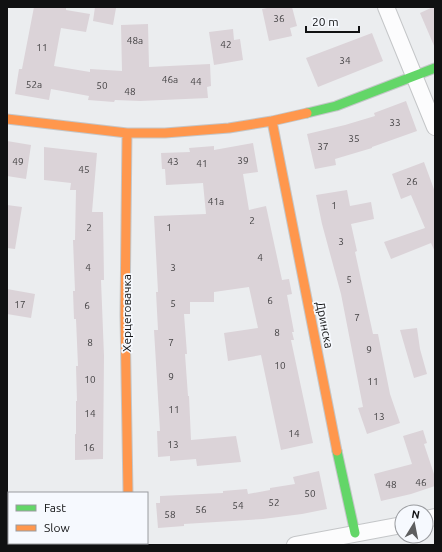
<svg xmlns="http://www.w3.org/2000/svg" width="442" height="552" viewBox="0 0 442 552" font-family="Ubuntu,sans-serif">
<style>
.building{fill:#dbd3d8}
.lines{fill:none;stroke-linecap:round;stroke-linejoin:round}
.street-casing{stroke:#c4c6c8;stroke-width:18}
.fast-casing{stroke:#c4c6c8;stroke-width:11}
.slow-casing{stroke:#c4c6c8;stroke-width:11}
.street{stroke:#fcfcfd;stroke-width:16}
.fast{stroke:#63d668;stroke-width:9}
.slow{stroke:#ff974d;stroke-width:9}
.labels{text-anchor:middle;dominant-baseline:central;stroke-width:3.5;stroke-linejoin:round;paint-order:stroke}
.number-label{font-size:10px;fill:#444244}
.street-label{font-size:12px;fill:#101112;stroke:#f6f9fe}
</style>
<rect width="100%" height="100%" fill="#ebedef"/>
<path class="building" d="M34,7h32v3l24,4 -4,18 -25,-4 -7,38 36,6v-3l32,2 -1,-46 27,-1 1,43 61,-3 1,22 -4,1 1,11 -68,3 -25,-1 -1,2 -26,-2 1,-4 -38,-7 -2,11 -34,-6 4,-25h3z
M95,7l21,1 -3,17 -20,-4z
M272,7h20l5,19 -7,2 2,8 -23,5 -7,-32z
M433,7h2v41l-15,-35z
M233,29l1,11 6,-1 3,21 -29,5 -5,-33z
M372,33l11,28 -65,26 -12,-29z
M406,101l11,30 -45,16v1l-37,11 1,6 -21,4 -8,-35 38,-9 30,-9 -1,-3z
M7,141l24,4 -5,34 -19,-3z
M253,143l5,29 -15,2 6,36 17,-4 16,74 7,-1 3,15 -5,1 7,37h-2l2,8h-3l22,103 -32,7 -20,-95 -33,6 -4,-28 34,-5 -9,-41 -35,5v10h-24v12h-6l3,40h-2l3,42h1l2,44 45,-4 5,26 -44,4 -1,-7 -26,2v-5l-12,1 -1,-26h3l-6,-101h4l-2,-38h2l-4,-76 52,-2 -3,-31 -37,2 -1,-16h-3l-1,-16 29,-1 -1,-4 25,-2v4z
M44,147l53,6 -5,59h11l1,68h-3l3,76 -1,103 -28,1v-26h1v-33h1l-1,-35h2l-2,-47h-2l-1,-28h2l-2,-51h2l1,-50h-6l1,-7 -27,-3z
M424,162l11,30v60l-4,-9 -40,16 -7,-17 41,-14 -14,-33 -10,4 -9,-25z
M347,190l3,16 21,-4 3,17 -23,5 6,27 -2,1 18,82h5l12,60 10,29 -33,11 -9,-26 5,-1 -22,-113 -19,-70 -6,-29z
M7,205l15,2 -7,42 -8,-1z
M7,289l28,5 -4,24 -24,-4z
M417,328l3,21 7,25 -13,4 -14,-48z
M423,430l4,13 -3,1 11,33v9l-24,8 -30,7 -7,-27 38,-10 -9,-28z
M319,471l8,38 -25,5 -39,5 -79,5v2l-26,2 -2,-25h4v-7l63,-3v-2l24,-2 1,5 22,-4v-2l25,-4 -2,-7z"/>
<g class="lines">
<defs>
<path id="street" d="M386,7l49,120
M426,519l9,-2
M128,543v2
M295,545l107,-20"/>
<path id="fast" d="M307,113l29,-7 99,-38
M337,451l18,82"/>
<path id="slow" d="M7,119l120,14h38l64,-5 43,-7 35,-8
M272,121l65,330
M127,133l-2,182 3,178"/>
</defs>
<use href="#street" class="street-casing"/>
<use href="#fast" class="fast-casing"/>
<use href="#slow" class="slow-casing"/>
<use href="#street" class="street"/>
<use href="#fast" class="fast"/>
<use href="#slow" class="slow"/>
</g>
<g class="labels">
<g class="number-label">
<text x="279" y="18">36</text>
<text x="135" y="40">48a</text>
<text x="226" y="44">42</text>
<text x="42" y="47">11</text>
<text x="345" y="60">34</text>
<text x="170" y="79">46a</text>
<text x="196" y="81">44</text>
<text x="34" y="84">52a</text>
<text x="102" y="85">50</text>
<text x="130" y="91">48</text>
<text x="395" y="122">33</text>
<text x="354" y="138">35</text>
<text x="323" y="146">37</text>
<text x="243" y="160">39</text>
<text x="18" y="161">49</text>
<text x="173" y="161">43</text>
<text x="202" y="163">41</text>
<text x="84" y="169">45</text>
<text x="412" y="181">26</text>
<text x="216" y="201">41a</text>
<text x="334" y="205">1</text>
<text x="252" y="220">2</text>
<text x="89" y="227">2</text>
<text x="169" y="227">1</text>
<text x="341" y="241">3</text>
<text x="260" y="257">4</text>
<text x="88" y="267">4</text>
<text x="173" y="267">3</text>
<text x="349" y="279">5</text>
<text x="270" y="300">6</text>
<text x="173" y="303">5</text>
<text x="20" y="304">17</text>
<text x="87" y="305">6</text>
<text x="357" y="317">7</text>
<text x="277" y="332">8</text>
<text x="90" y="342">8</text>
<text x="171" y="342">7</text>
<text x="369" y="349">9</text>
<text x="280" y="365">10</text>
<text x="171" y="376">9</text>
<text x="90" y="379">10</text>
<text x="373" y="381">11</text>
<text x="174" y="409">11</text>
<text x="90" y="413">14</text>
<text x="379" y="416">13</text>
<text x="294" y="433">14</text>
<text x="173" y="444">13</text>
<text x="89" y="447">16</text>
<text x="421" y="482">46</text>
<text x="391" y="484">48</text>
<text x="310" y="493">50</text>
<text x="274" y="502">52</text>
<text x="238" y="505">54</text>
<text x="201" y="509">56</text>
<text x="170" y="514">58</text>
</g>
<g class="street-label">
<text transform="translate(126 313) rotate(-90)">Херцеговачка</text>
<text transform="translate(325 325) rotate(79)">Дринска</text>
</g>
</g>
<rect width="442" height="552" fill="none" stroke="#101112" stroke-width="16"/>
<rect x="8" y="492" width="140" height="52" fill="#f6f9fe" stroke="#9a9ca0"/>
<rect x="16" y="505" width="20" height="6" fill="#63d668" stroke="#9a9ca0"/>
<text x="44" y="512" font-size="12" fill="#101112">Fast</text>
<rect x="16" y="525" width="20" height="6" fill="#ff974d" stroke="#9a9ca0"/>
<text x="44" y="532" font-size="12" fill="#101112">Slow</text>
<g transform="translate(414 524) rotate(10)"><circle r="19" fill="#f6f9fe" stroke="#9a9ca0"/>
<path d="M0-3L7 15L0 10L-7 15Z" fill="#5d5e5f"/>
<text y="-6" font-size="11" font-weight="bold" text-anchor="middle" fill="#101112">N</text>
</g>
<path d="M306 26v6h53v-6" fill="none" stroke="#101112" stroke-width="2"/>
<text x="312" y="26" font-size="12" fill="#101112" stroke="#f6f9fe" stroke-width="3" paint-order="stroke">20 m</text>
</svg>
